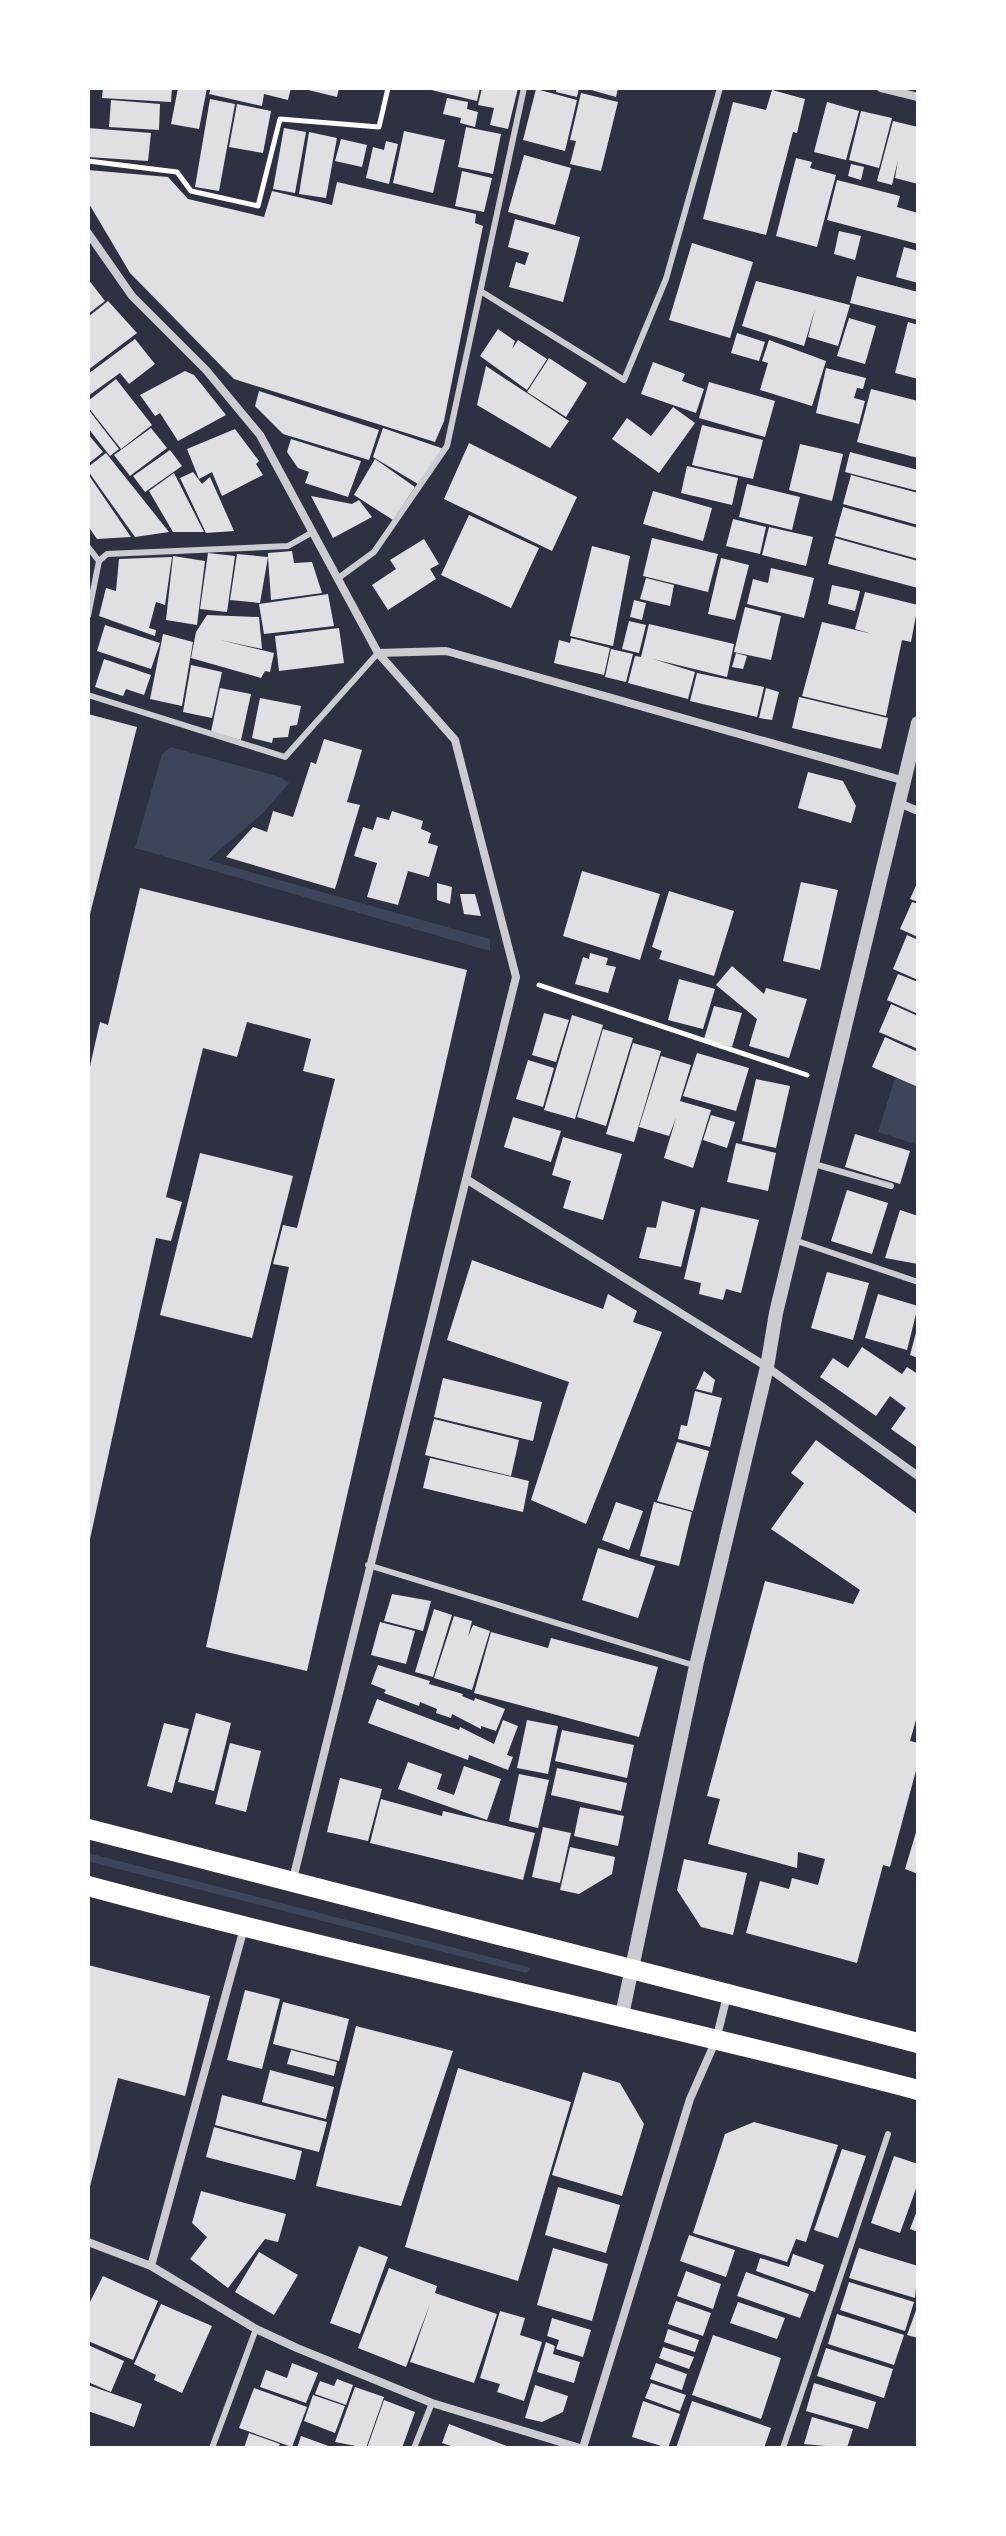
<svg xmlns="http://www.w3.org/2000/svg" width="1006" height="2536" viewBox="0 0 1006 2536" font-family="Manrope,sans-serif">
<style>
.green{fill:#3c4559}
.building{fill:#e0e0e3}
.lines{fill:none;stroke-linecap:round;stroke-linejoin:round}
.path{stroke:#fff;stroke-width:5}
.service{stroke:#caccd0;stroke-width:6}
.minor{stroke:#caccd0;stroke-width:8}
.tertiary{stroke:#caccd0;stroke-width:14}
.primary{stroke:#fff;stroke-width:20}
</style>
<rect width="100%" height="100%" fill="#2d3142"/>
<path class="green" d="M171,747l109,30 9,6 -26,30 -55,47 282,79v12l-355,-103 27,-94z
M895,1078l23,7v60l-40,-13z
M88,1853l440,114 2,2 -4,4 -431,-110 -7,-2z"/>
<path class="building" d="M103,88h69l-1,14 -69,-4z
M178,88h29l-8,41 -28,-5z
M211,88h80l-3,12 -24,-6 -2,12 -53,-12z
M300,88h39l-2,9z
M423,88h57l-3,13z
M482,88h36l-10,41 -18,-4 4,-17 -16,-3z
M557,88h22l-2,9 -21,-5z
M584,88h34l-2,9z
M536,89l41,11 -12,51 -42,-11z
M772,90l33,9 -8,34 -4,-1 -27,103 -63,-16 30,-117 33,8z
M581,93l37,9 -17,69 -31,-7 6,-23 -6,-1z
M447,98l21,4 -1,7 11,3 -3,15 -15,-4 1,-5 -18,-4z
M210,99l25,5 -16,87 -24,-4z
M111,100l49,4 -1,26 -50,-3z
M827,102l32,9 -13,49 -32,-8z
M237,104l34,7 -8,42 -34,-6z
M861,111l31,7 -13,50 -30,-8z
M893,121l25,6v57l-23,-6 3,-18 -6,25 -15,-4z
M466,127l35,7 -8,40 -35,-7z
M88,128l63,5 -3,28 -60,-4z
M284,128l22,4 -11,61 -22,-4z
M404,131l41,9 -12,53 -40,-10z
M309,132l28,6 -11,60 -27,-4z
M341,139l26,6 -5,22 -27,-6z
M386,141l12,3 -9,40 -23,-6 7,-31 11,3z
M524,155l47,13 -16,57 -47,-13z
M796,158l16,4 -2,6 26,7 -19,72 -41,-11z
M851,164l13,3 -3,13 -13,-4z
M88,170l80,7 20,22 76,18 8,-26 60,14 5,-23 139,32 -1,9 8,3 -39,195 -9,21 -201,-63 -104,-106 -42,-71z
M462,171l30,7 -8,34 -29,-6z
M837,180l63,16 -3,11 21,6v31l-91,-24z
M515,219l65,18 -17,65 -54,-15 7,-25 9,3 4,-12 -21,-6z
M839,231l22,5 -6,24 -21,-6z
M692,243l61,19 -23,76 -61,-18z
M904,247l14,4v32l-22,-6z
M857,276l61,16v28l-68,-17z
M88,279l17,22 -17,13z
M756,281l94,24 -12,41 -30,-9 7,-28 -11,37 -62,-20z
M108,301l29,32 -49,37v-53z
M849,318l27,8 -11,38 -28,-8z
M908,322l10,3v54l-23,-6z
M498,329l17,12 -3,8 6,-9 29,19 -20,31 -47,-34z
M737,333l28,9 -6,19 -28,-8z
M135,339l20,25 -26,20 -9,-11 -32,23v-22z
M769,340l57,21 -14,45 -52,-16 8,-27 -6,-2z
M549,358l38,25 -21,34 -39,-25z
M653,362l32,12 -3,7 22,8 -8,24 -55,-19z
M486,366l83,55 -19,27 -73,-43z
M826,368l40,10 -3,11 -6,-1 -3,10 11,3 -6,23 -43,-11z
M185,371l9,4 32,40 -48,26 -18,-28 -5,3 -15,-21z
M116,379l36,46 -31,24 -33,-42v-6z
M709,382l66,19 -10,36 -66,-19z
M871,389l47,12v57l-61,-16z
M259,391l120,39 -10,30 -86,-26 -28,-28z
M673,407l22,16 -36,50 -47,-34 15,-21 24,18z
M88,409l31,40 -9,7 -22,-28z
M702,425l61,15 -10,39 -61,-14z
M151,428l16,20 -37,28 -16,-21z
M383,428l61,21 -26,35 -45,-27z
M235,429l24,32 -3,3 7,11 -41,21 -10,-24 -13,7 -12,-30z
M88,434l15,18 -15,12z
M291,439l70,22 -13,36 -43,-14 4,-11 -11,-4 -11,-16z
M469,443l108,54 -25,54 -108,-52z
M800,444l43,10 -11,47 -43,-11z
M170,450l12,16 -37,26 -12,-16z
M850,452l68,18v21l-73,-19z
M106,453l63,79 -34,5 -47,-66v-4z
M375,459l40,28 -22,33 -39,-25z
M687,466l51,12 -6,27 -51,-12z
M193,472l9,12 8,-7 24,54 -28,2 -26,-55z
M174,473l30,59h-31l-24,-41z
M88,474l43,63 -34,2 -9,-13z
M851,475l67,18v32l-75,-21z
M747,484l53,13 -8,33 -53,-13z
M653,491l59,17 -9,33 -60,-17z
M311,496l41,8 7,-4 13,17 -39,21z
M843,507l75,21v31l-83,-23z
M469,515l70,33 -28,60 -70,-33z
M733,519l33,8 -6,27 -34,-8z
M769,527l44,10 -7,29 -44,-11z
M652,538l66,16 -10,38 -65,-16z
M835,538l83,23v27l-90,-24z
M424,539l15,25 -9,5 6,10 -48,31 -16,-25 24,-16 -6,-9z
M592,546l38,10 -17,90 -43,-10z
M292,551l2,12 18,-1 10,31 -51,7 -3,-43 -8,46 -30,-3 7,-46 31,3v-4z
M208,553l27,3 -8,56 -27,-3z
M173,556l32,5 -8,64 -31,-5z
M172,557l-7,48 -9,-3 -7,26 7,2 -1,6 -56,-20 7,-28 10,3 3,-32z
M721,558l28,7 -14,55 -27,-6z
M771,568l43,10 -10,40 -57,-14 6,-25 15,4z
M646,578l28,7 -4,21 -30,-7z
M832,585l28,6 -5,20 -27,-7z
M865,592l53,13 -7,37 -9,-2 -16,76 -84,-20 20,-74 50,12 -17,-5z
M328,594l6,32 -70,8 -5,-30z
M634,600l12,3 -4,17 -12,-3z
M745,607l36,9 -10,44 -37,-8z
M207,615l52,2 3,32 -42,-9 54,13 -4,19 -5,-1 -4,7 -70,-20 5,-26z
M629,621l17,4 -7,28 -17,-4z
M649,624l85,20 -7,33 -74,-18 42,13 -7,27 -60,-16 7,-27 6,1z
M105,625l55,18 -9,26 -54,-18z
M339,628l5,35 -65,8 -4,-35z
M163,634l30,8 -11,64 -32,-7z
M571,638l39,10 -6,27 -50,-12 5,-23 11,3z
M611,649l22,5 -7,28 -21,-5z
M736,653l11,3 -4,13 -11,-2z
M104,659l47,16 -7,20 -18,-6 -3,7 -28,-9z
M191,665l31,7 -10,46 -29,-6z
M697,673l67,14 -7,30 -67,-16z
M220,688l31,6 -10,46 -30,-8z
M766,688l13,4 -7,28 -13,-2z
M799,697l89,21 -7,31 -89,-21z
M260,698l41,8 -4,19 -7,1 -2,11 -15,1 -1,5 -20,-5z
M88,714l49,13 -48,191h-1z
M324,739l38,11 -15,52 13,3 -25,84 -109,-32 27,-30 14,5 6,-21 20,6 18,-55 5,2z
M808,772l35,9 13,25 -5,17 -53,-15z
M392,811l31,10 -2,8 10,4 -3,10 10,3 -9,31 -21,-6 -10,34 -31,-8 10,-34 -23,-7 9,-29 10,3 4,-13 12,3z
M582,871l78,23 -20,66 -77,-24z
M918,881v21l-8,-3z
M801,882l37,8 -18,80 -37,-9z
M437,883l15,4 -2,17 -13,-4z
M140,888l327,82 -160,701 -101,-24 83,-380 -16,-3 10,-39 14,3 38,-149 -32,-8 8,-32 -64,-17 -10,35 -34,-9 -37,149 16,5 -11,39 -15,-3 -68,310v-473l12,-53 8,3z
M669,891l65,20 -20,65 -55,-17 3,-8 -10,-4z
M460,894h15l6,22 -17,-2z
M912,902l6,2v33l-18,-8z
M907,935l11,5v40l-25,-11z
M590,953l18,5 -2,7 10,2 -8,26 -33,-9 8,-27 6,2z
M732,966l32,28 2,-6 41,11 -18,59 -40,-12 8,-27 -41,-34z
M898,974l20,8v32l-31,-14z
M679,979l36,10 -12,40 -35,-9z
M891,1004l27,12v33l-39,-17z
M714,1006l28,7 -10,34 -28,-8z
M544,1013l25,7 -13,42 -24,-7z
M572,1015l31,10 -28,94 -31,-9z
M603,1029l30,9 -27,88 -29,-9z
M885,1037l33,15v35l-46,-20z
M633,1043l28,8 -27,91 -28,-8z
M697,1053l52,15 -13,43 -53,-15z
M661,1056l30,9 -11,36 31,9 -18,58 -29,-10 12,-40 -7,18 -30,-9z
M528,1060l26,8 -11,39 -27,-8z
M756,1079l34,7 -14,62 -34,-7z
M711,1115l24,7 -8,26 -24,-8z
M513,1117l48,14 -10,31 -47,-15z
M855,1134l55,17 -10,33 -55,-17z
M563,1137l59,17 -19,66 -40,-12 8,-27 -19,-6z
M736,1143l40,10 -8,38 -41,-9z
M200,1153l93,23 -41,162 -92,-23z
M847,1190l41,13 -16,51 -41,-13z
M662,1201l33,9 -14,57 -42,-9 8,-31 9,1z
M701,1207l58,13 -18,73 -15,-4 -3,11 -24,-6 2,-11 -17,-4z
M900,1210l18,6v48l-33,-6z
M472,1260l131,49 5,-15 29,17 -4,11 29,10 -76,192 -55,-24 38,-118 -122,-42z
M827,1272l42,11 -16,57 -42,-12z
M878,1294l40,12 -11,44 -42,-12z
M917,1329l1,1v28l-8,-3z
M862,1347l40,27 5,-7 11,7v74l-27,-19 15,-21 -16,-12 -14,20 -56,-39 13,-19 15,10z
M704,1371l11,9 -3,13 -16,-4z
M443,1378l99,24 -9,39 -99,-24z
M695,1391l27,7 -12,49 -32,-8 3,-14 6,1z
M434,1419l85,21 -8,36 -86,-21z
M816,1440l102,75v198l-8,28 8,2v20l-28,104 -7,-2 -26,98 -111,-30 14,-52 29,8 3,-11 26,7 7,-26 -27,-7 -1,16 -89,-24 12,-45 -13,-3 58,-215 88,23 7,-14 -89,-61 33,-46 -13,-10z
M677,1442l32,9 -16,60 -36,-10z
M430,1458l99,23 -6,31 -100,-24z
M616,1502l27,9 -14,39 -27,-10z
M654,1502l38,10 -13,54 -39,-10z
M598,1548l57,18 -17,52 -56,-18z
M392,1594l39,7 -8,30 -39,-10z
M434,1609l18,6 -19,62 -18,-5z
M454,1616l18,5 -4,16 5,-12 17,6 -18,59 -38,-12z
M380,1622l35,9 -9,33 -35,-9z
M491,1632l57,16 3,-10 107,29 -19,70 -165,-44z
M378,1665l52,16 -1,3 34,10 -1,2 12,5 1,-3 30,11 -9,22 -15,-5v3l-29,-15 -1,4 -15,-5 1,-4 -17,-7 -1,4 -35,-13 2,-3 -15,-6z
M377,1699l82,31 1,-3 34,17 9,-24 15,6 -11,29 6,2 -5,13 -39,-15 -1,5 -100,-37z
M196,1713l35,10 -17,68 -36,-9z
M527,1720l31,6 -10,48 -31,-6z
M164,1723l25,6 -17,64 -25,-7z
M562,1730l72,15 -7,33 -72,-17z
M230,1743l31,8 -15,61 -31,-8z
M408,1762l34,12 -5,15 17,6 10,-29 37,13 -14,41 -89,-31z
M557,1768l70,15 -6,28 -70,-16z
M519,1774l30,6 -11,48 -29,-7z
M340,1778l42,11 -14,52 -41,-9z
M381,1799l61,17 1,-5 92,22 -12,47 -153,-37z
M580,1807l44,9 -6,30 -44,-10z
M543,1827l28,6 -11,50 -28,-6z
M917,1829l1,1v44l-13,-5z
M570,1847l45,10 -3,17 -33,20 -19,-4z
M684,1859l63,14 -14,62 -32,-8 -24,-37z
M88,1965l122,31 -25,100 -67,-18 -29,112z
M245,1990l35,9 -18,70 -35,-9z
M283,2002l66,17 -10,42 -66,-17z
M356,2026l97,25 -52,155 -85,-20z
M291,2050l46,12 -3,14 -47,-12z
M458,2068l113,34 -53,179 -113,-34z
M270,2070l64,17 -8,32 -64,-17z
M583,2072l37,11 24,41 -22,72 -70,-21z
M222,2095l105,27 -8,30 -104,-27z
M754,2122l84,23 -32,97 -10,-3 -9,23 -94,-29 32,-99z
M214,2127l88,24 -7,29 -89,-23z
M842,2149l24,7 -28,82 -24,-8z
M894,2156l24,8v19l-18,50 -29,-10z
M558,2187l62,18 -14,48 -61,-18z
M201,2191l85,23 -8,28 -13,-3 -37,49 -38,-29 17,-22 -15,-14z
M918,2208v24l-8,-3z
M689,2235l46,15 -9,27 -46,-16z
M359,2246l29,11 -28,77 -30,-11z
M553,2248l55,16 -16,57 -55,-16z
M859,2248l59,18 -3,32 -66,-20z
M259,2252l39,23 -24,40 -39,-23z
M793,2254l31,11 -9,27 -59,-21 4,-13 29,9z
M389,2268l48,18 -2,7 62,21 -23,69 -64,-21 20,-58 -24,63 -48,-19z
M686,2271l35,13 -8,25 -36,-13z
M746,2272l63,22 -9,24 -63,-22z
M103,2276l55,25 -25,59 -45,-19v-35z
M849,2282l65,20 -9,29 -65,-21z
M676,2301l35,12 -8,23 -35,-12z
M738,2302l47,16 -8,21 -47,-16z
M161,2304l51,22 -30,67 -28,-13 2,-5 -22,-11z
M918,2305v33l-11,-3z
M500,2311l25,7 -5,17 22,7 -18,59 -27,-9 3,-8 -20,-6z
M837,2314l67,21 -10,30 -66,-21z
M552,2318l39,12 -8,27 -27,-8 3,-9 -12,-4z
M668,2329l31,11 -4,12 -31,-10z
M713,2335l68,23 -20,61 -69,-24z
M546,2342l9,4 -2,8 27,8 -6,21 -37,-11z
M88,2345l36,16 -13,31 -23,-10z
M663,2347l31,10 -5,12 -30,-11z
M826,2348l67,21 -9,29 -67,-22z
M292,2363l26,10 -12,30 -46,-16 6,-17 21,8z
M656,2363l31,11 -5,16 -32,-11z
M337,2379l16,6 -7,20 -31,-11 5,-13 14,5z
M651,2383l35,12 -6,16 -35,-13z
M814,2383l62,19 -8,27 -62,-18z
M88,2385l54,19 -8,23 -46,-16z
M535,2385l33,11 -5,16 -21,10 -17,-4z
M355,2387l29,10 -18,51 -31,-6z
M254,2388l53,19 -15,40 -53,-19z
M313,2395l32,11 -10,27 -31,-12z
M384,2400l31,12 -13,36h-35z
M643,2401l37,13 -12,34 -36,-11z
M692,2401l79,27 -7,20h-88z
M812,2417l41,12 -6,19 -43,-4z
M449,2424l63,24h-55l-15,-5z
M249,2433l31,11 -2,4h-34z
M301,2436l33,12h-37z"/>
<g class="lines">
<path class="path" d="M88,161l89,11 14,19 67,15 22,-87 99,8 9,-39
M539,985l268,90"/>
<path class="service" d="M482,292l142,88 42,-101 54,-191
M88,547l11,14
M337,579l37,-27 73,-106 77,-358
M88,616l11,-55 8,-7 181,-8 23,-13
M88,695l197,62 93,-104
M814,1164l77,22
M794,1240l124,42
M368,1565l328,101
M212,2448l44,-119
M414,2448l18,-45
M783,2448l105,-314"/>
<path class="minor" d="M881,88l37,9
M88,233l44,63 74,74 54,65 118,218 77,87 61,237 -223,902
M378,653l68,-2 459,130
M899,803l19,8
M466,1179l301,188 151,109
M88,2242l63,24 105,63 41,19 135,55 148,45
M151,2266l93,-338
M583,2448l107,-349 26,-59 11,-44"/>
<path class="tertiary" d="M622,2015l74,-349 71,-299 9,-54 142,-590"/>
<path class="primary" d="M88,1829l830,214
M88,1886c275,74 554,132 830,204"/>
</g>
<rect width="1006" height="2536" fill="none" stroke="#ffffff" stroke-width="180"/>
</svg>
